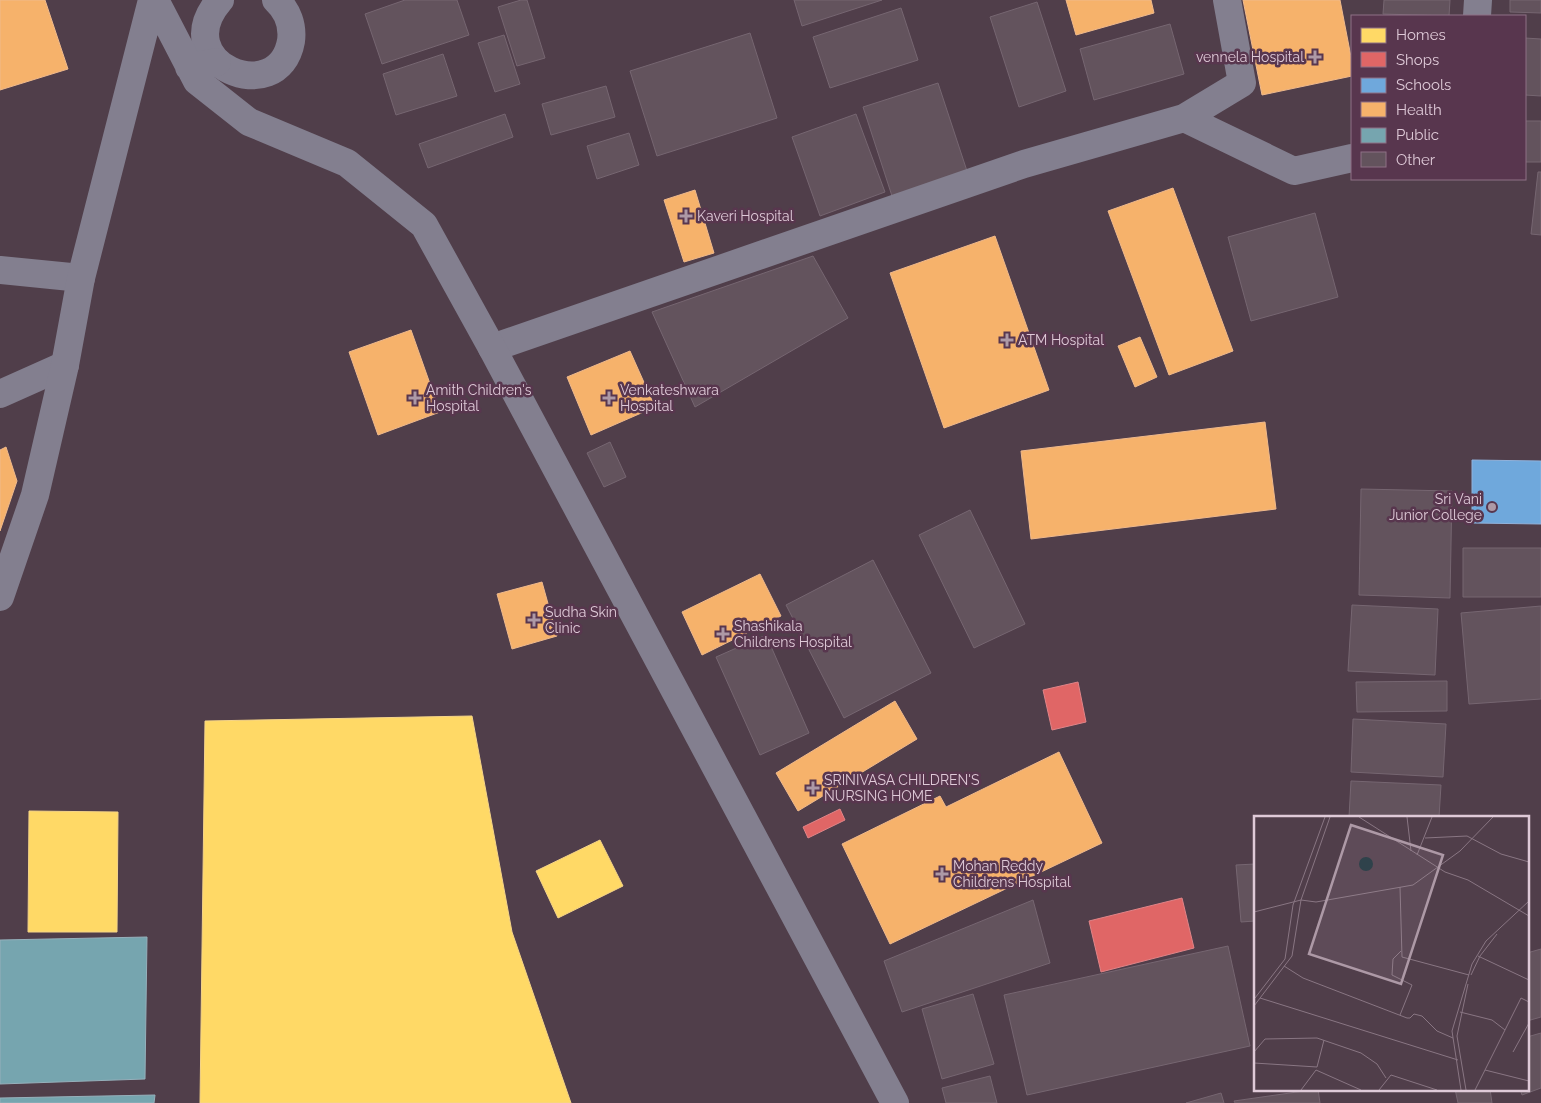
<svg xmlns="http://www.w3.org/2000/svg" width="1541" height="1103" viewBox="0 0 1541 1103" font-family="Raleway,sans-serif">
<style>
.homes{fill:#ffd966;stroke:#f5d488}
.shops{fill:#e06666;stroke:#e08488}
.schools{fill:#6fa8dc;stroke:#91b2db}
.health{fill:#f6b26b;stroke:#efb98c}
.public{fill:#76a5af;stroke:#96b0bb}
.building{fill:#63535d;stroke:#766671}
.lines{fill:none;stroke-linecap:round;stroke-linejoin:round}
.minor{stroke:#837f8f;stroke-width:28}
.tertiary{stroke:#837f8f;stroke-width:28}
.poi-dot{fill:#ad99a6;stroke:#58364e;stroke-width:2}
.labels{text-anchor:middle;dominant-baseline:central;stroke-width:5;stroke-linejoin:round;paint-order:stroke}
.poi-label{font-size:14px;fill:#dfcad8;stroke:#58364e;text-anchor:start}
.inset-road{fill:none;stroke:#897683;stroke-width:1}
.view{fill:#ad99a6;fill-opacity:0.15;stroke:#ad99a6;stroke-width:2.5}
.inset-edge{fill:none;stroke:#dfcad8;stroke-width:2.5}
</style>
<rect width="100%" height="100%" fill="#503e4a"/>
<path class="homes" d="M472,716l40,216 59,171h-371l5,-382z
M29,811l89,1 -1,120h-89z
M600,840l23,46 -65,32 -22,-47z"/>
<path class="shops" d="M1078,682l8,40 -34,8 -9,-40z
M840,809l5,11 -37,18 -5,-11z
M1182,898l12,50 -93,24 -12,-51z"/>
<path class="schools" d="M1472,460l69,1v63l-69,-1z"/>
<path class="health" d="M0,0h45l23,69 -68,21z
M1066,0h85l3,13 -78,22z
M1243,0h97l12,62v14l-90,19z
M1173,188l60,163 -64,24 -61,-164z
M695,190l19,63 -30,9 -20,-62z
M995,236l54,154 -105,38 -54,-155z
M411,330l29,82 -62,23 -29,-83z
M1140,337l17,40 -22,10 -17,-41z
M630,351l25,56 -64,28 -24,-58z
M1265,422l11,87 -245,30 -10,-88z
M6,447l11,34 -17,50v-81z
M760,574l21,42 -79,39 -20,-43z
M542,582l15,54 -45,13 -15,-55z
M895,701l22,38 -119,72 -22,-38z
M1059,752l43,91 -212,101 -48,-100 98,-48 6,11z"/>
<path class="public" d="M147,937l-2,142 -145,5v-144z
M155,1095l-1,8h-154v-5z"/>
<path class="building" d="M405,0h52l12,35 -87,29 -17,-50z
M521,0h6l18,58 -28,8 -19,-59z
M794,0h88l-80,26z
M1384,0h66l-1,16 -66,-2z
M1510,0h31v13l-31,-1z
M1037,2l29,89 -47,16 -29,-90z
M901,8l17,52 -88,28 -17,-51z
M1170,24l14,50 -90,26 -14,-51z
M750,33l27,85 -120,38 -27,-85z
M504,35l16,49 -25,8 -17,-49z
M1525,38l16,1v57l-16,-1z
M443,54l14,42 -61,19 -13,-41z
M938,83l29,88 -75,25 -29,-89z
M606,86l9,31 -64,18 -9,-31z
M505,114l8,23 -85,31 -9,-24z
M856,114l29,78 -65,24 -28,-79z
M1525,121h16v41h-16z
M629,133l10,32 -42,14 -10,-33z
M1538,172h3v63l-10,-1z
M1315,213l23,84 -87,24 -23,-84z
M813,256l35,62 -153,89 -43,-95z
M610,442l16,35 -22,10 -17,-34z
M1361,489l91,2 -2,107 -91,-3z
M970,510l55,114 -51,24 -55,-113z
M1463,548h78v49h-78z
M873,560l58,113 -87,45 -58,-113z
M1352,605l86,4 -3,66 -87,-4z
M1541,606v93l-72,5 -8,-91z
M766,635l43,98 -49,22 -44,-98z
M1447,681v30l-90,1 -1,-30z
M1353,719l93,5 -3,53 -92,-5z
M1351,781l90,4 -2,32h-90z
M1255,864v57l-14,1 -5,-57z
M1033,900l17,63 -148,49 -18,-51z
M1228,946l22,100 -223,49 -23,-100z
M1541,949v68l-14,4v-68z
M973,994l21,70 -52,15 -20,-70z
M1541,1033v55l-19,7 -2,-6h7v-52z
M990,1076l7,27h-51l-4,-15z
M1318,1089l2,14h-85l-1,-2z
M1455,1089h35l2,14h-34z
M1221,1093l3,10h-38z"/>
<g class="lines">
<path class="minor" d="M220,0c-55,64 59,110 71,41 2,-15 -3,-30 -15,-41
M1477,16l1,-16
M1184,118l110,53 58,-13
M0,270l81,8
M492,348l532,-184 160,-46 58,-35 -15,-83
M0,394l65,-29"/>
<path class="tertiary" d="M155,0l42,81 52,41 98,41 77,62 68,123 403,755
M189,67l28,-5
M0,597l35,-102 30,-130 16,-87 71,-278"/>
</g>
<g class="poi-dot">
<path d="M1312.5 49.5h5v5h5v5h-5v5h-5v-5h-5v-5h5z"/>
<path d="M683.5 208.5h5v5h5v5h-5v5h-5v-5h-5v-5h5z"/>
<path d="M1004.5 332.5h5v5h5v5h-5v5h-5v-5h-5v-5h5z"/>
<path d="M412.5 390.5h5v5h5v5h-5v5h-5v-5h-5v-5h5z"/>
<path d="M606.5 390.5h5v5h5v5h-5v5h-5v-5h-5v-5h5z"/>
<circle cx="1492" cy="507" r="5"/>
<path d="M531.5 612.5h5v5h5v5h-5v5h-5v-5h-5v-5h5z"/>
<path d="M720.5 626.5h5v5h5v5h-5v5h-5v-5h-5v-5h5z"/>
<path d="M810.5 780.5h5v5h5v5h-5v5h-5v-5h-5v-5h5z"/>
<path d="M939.5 866.5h5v5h5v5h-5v5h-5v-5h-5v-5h5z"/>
</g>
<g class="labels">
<g class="poi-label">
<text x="1304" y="57" text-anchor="end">vennela Hospital</text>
<text x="697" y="216">Kaveri Hospital</text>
<text x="1018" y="340">ATM Hospital</text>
<text x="426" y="390">Amith Children's<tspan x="426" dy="16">Hospital</tspan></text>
<text x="620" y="390">Venkateshwara<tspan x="620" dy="16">Hospital</tspan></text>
<text x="1482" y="499" text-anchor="end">Sri Vani<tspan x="1482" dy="16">Junior College</tspan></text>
<text x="545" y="612">Sudha Skin<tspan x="545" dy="16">Clinic</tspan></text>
<text x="734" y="626">Shashikala<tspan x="734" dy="16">Childrens Hospital</tspan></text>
<text x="824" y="780">SRINIVASA CHILDREN'S<tspan x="824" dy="16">NURSING HOME</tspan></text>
<text x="953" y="866">Mohan Reddy<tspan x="953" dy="16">Childrens Hospital</tspan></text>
</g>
</g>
<g transform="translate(1254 816)">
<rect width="275" height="275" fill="#503e4a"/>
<path d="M105 48a7 7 0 1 1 14 0a7 7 0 1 1-14 0Z" fill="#19333b"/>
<path class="inset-road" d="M105,1l86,55 23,8 61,36M153,1l4,34M171,22l42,-2 34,18 28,8M163,39l15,-38M146,71l2,70 67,18M47,84l15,2 97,-17 47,-34 33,-34M0,96l47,-12M224,140l51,24M30,150l19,12 104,40h3l4,-4 8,2 15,15 16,7M217,159l9,-19 17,-22M1,182l30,-39 8,-54 32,-88M6,182l198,62M0,190l38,-50 9,-56 29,-83M206,196l32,8 13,10M146,199l12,-30 -20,-10 1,-16 8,-8M0,236l11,-13 52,-1 44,15 16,11 9,14M259,236l16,-29M0,247l63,4 7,-27M62,254l45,20M231,254l36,-72 8,4M47,274l15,-20M125,274l12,-15 46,15M207,274l-9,-59 20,-67 14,-23 43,-40M212,274l-9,-54 11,-52M221,274l10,-20 44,11"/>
<path class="view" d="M97,9l92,30 -42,129 -92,-30z"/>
<rect width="275" height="275" class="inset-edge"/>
</g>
<rect x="1351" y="15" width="175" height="165" fill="#58364e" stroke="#8e7185"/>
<rect x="1361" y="28" width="25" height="15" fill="#ffd966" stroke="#8e7185"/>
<text x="1396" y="40" font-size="15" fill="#dfcad8">Homes</text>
<rect x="1361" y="52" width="25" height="15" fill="#e06666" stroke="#8e7185"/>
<text x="1396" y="65" font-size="15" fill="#dfcad8">Shops</text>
<rect x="1361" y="78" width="25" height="15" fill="#6fa8dc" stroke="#8e7185"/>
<text x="1396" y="90" font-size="15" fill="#dfcad8">Schools</text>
<rect x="1361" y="102" width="25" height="15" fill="#f6b26b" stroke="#8e7185"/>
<text x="1396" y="115" font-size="15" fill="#dfcad8">Health</text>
<rect x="1361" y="128" width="25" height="15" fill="#76a5af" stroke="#8e7185"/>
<text x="1396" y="140" font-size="15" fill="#dfcad8">Public</text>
<rect x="1361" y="152" width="25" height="15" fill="#63535d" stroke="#8e7185"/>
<text x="1396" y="165" font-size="15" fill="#dfcad8">Other</text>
</svg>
